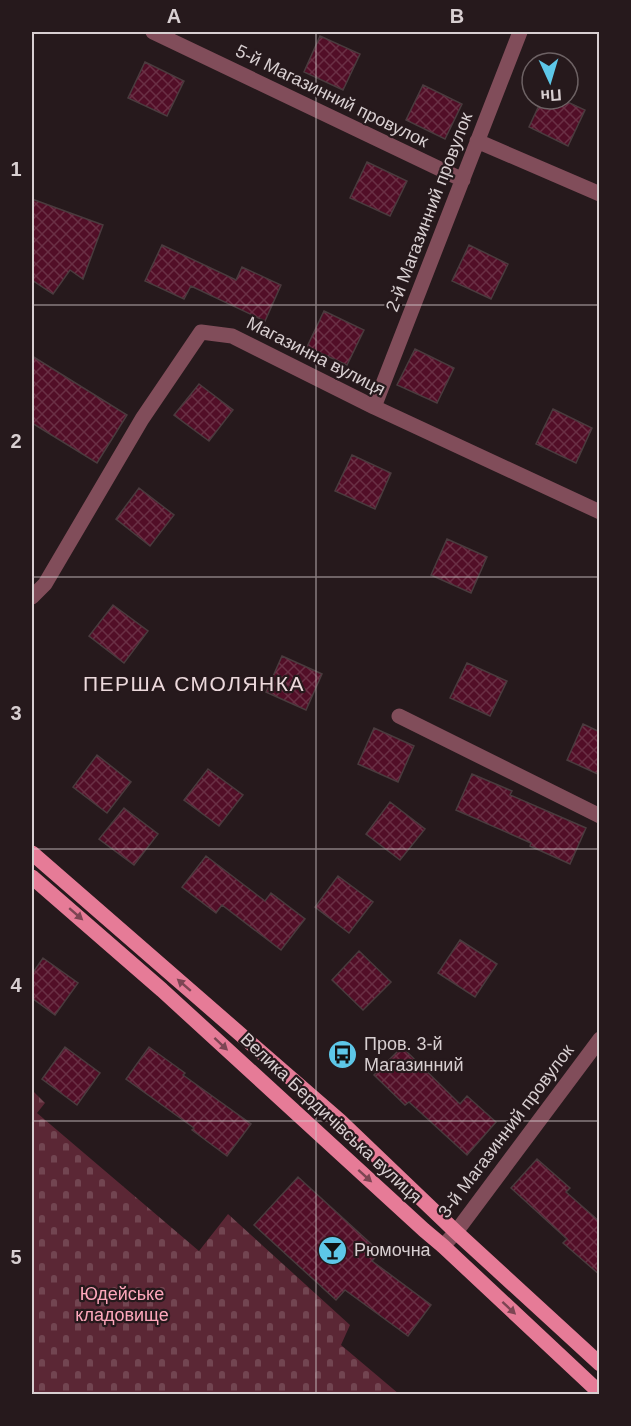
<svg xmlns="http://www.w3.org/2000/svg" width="631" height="1426" viewBox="0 0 631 1426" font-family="Helvetica,sans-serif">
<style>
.cemetery{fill:url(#cemetery-stones)}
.building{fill:url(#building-cross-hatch);stroke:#4a3b3e;stroke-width:1.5}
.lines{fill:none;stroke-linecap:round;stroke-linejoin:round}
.minor{stroke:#814d5a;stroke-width:15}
.major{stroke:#e67b97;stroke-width:15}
.oneway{fill:#7c4553}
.grid{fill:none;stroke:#d8cfd1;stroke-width:1.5;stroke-opacity:0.55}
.labels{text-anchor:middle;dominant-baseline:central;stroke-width:4.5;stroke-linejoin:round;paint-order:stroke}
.street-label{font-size:18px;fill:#d8cfd1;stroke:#26191c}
.poi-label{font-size:18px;fill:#d8cfd1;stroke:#26191c;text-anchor:start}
.park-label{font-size:18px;fill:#fea8bc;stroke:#26191c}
.quarter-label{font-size:21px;letter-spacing:1.5px;fill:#ecd9dc;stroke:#26191c}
.neatline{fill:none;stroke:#d8cfd1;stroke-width:2}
.grid-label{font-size:20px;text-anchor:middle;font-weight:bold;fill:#d8cfd1}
</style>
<defs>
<pattern id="cemetery-stones" width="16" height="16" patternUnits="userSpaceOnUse" patternTransform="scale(1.5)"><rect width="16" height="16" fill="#5b2735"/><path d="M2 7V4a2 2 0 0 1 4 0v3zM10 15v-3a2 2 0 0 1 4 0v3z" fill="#724551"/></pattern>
<pattern id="building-cross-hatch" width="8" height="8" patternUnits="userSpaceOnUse" patternTransform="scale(1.5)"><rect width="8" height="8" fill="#520e27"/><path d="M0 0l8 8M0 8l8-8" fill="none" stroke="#6a3045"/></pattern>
</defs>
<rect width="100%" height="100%" fill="#26191c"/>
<path class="cemetery" d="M32,1090l13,13 -8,10 162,138 29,-37 122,111 -9,20 58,49h-367z"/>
<path class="building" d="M320,36l40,18 -17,36 -39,-18z
M145,62l39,19 -17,35 -39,-18z
M423,85l39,19 -17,35 -39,-19z
M542,99h19l24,11 -17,36 -39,-19z
M367,162l40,19 -17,35 -40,-18z
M32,199l71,26 -20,54 -13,-9 -17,24 -21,-14z
M162,245l74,35 6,-13 39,18 -16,36 -74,-35 -7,13 -39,-18z
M469,245l39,19 -17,35 -39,-18z
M324,311l40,19 -17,35 -40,-18z
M415,349l39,19 -17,35 -40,-18z
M32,356l95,59 -30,48 -65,-40z
M199,384l34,26 -24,31 -35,-26z
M553,409l39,19 -16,35 -40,-19z
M352,455l39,18 -16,36 -40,-18z
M139,488l35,27 -24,31 -34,-27z
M447,539l40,18 -16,36 -40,-18z
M113,605l35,26 -24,32 -35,-27z
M282,656l40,18 -16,36 -40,-18z
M467,663l40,18 -17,35 -40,-18z
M583,724l17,8v43l-33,-15z
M374,728l40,18 -16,36 -40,-18z
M97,755l34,27 -24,31 -34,-26z
M208,769l35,26 -24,31 -35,-26z
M472,774l40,17 -2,4 76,33 -16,36 -40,-18 1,-3 -75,-33z
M390,802l35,27 -25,31 -34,-26z
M124,808l34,26 -24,31 -35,-26z
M206,856l59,45 6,-8 34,26 -24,31 -59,-45 -6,8 -34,-26z
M338,876l35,26 -24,31 -34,-26z
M460,940l37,24 -22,33 -37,-24z
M359,951l32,31 -28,28 -31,-30z
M43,958l35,25 -23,32 -23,-17v-24z
M65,1047l35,26 -23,32 -35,-26z
M149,1047l36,26 -2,2 68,49 -24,32 -35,-26 2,-2 -68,-49z
M402,1047l58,57 7,-8 29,26 -29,33 -58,-53 -4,3 -31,-30z
M537,1159l33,29 -4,4 34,30v53l-37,-32 4,-4 -56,-51z
M298,1177l82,75 -8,9 59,44 -23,31 -63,-46 -9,10 -82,-75z"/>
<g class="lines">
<path class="minor" d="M153,32l310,148
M477,141l123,53
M374,407l146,-375
M32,597l13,-13 97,-165 59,-87 31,4 142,71 226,105
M399,716l201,100
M443,1246l13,-14 144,-193"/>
<path class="major" d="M32,853l308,268 116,111 144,132
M32,877l130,113 262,240 19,16 157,147"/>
</g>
<defs><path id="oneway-solid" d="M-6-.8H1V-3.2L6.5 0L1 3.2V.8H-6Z" transform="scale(1.5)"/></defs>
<g class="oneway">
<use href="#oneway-solid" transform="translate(76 914) rotate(41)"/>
<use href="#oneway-solid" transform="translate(184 985) rotate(-139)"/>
<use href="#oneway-solid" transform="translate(221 1044) rotate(43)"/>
<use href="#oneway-solid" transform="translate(365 1176) rotate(42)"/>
<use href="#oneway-solid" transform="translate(509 1308) rotate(43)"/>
</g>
<path class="grid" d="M316,32v1362M32,305h568M32,577h568M32,849h568M32,1121h568"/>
<defs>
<symbol id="bus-disc" viewBox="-11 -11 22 22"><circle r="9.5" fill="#5dc7e8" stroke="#26191c"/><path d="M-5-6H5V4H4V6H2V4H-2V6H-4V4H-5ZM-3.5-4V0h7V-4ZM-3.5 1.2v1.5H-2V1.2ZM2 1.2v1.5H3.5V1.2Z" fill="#111"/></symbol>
<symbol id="bar-disc" viewBox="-11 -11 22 22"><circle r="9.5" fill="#5dc7e8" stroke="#26191c"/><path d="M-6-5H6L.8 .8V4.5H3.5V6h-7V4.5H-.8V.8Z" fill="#111"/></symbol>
</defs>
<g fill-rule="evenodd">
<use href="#bus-disc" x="326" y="1038" width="33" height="33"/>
<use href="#bar-disc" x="316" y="1234" width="33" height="33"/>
</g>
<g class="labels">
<g class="street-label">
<text transform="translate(332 96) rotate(26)">5-й Магазинний провулок</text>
<text transform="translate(429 212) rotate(-69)">2-й Магазинний провулок</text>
<text transform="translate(316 356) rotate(27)">Магазинна вулиця</text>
<text transform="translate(331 1118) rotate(43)">Велика Бердичівська вулиця</text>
<text transform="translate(506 1131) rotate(-53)">3-й Магазинний провулок</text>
</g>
<g class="poi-label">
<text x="364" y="1044">Пров. 3-й<tspan x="364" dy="21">Магазинний</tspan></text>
<text x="354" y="1250">Рюмочна</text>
</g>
<g class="park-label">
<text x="122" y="1294">Юдейське<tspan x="122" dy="21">кладовище</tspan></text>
</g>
<g class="quarter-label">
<text x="194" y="683">ПЕРША СМОЛЯНКА</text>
</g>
</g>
<rect width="631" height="1426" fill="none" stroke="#26191c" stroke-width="66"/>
<g transform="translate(550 81) rotate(176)"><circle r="28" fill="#26191c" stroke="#6d6264" stroke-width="1.5"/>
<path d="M0-4.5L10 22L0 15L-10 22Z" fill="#5dc7e8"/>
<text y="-9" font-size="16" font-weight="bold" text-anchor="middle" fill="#d8cfd1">Пн</text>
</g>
<rect x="33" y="33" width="565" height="1360" class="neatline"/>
<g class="grid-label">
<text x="174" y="23">A</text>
<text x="457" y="23">B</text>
<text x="16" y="176">1</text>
<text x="16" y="448">2</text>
<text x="16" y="720">3</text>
<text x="16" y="992">4</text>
<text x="16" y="1264">5</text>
</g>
</svg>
